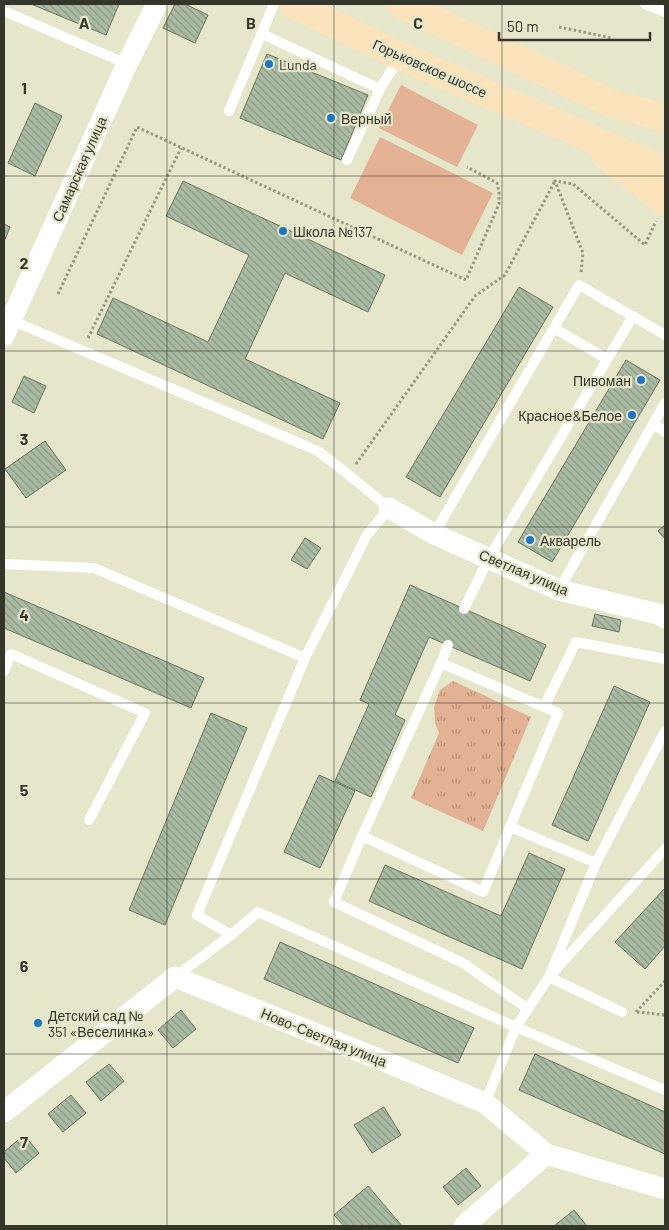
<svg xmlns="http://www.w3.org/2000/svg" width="669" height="1230" viewBox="0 0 669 1230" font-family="Barlow,sans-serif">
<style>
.grass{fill:#e3b193}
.park{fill:url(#park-tufts)}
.building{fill:url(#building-back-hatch);stroke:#687861}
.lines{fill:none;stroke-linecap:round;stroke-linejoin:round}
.path{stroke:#979882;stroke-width:3;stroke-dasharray:2.5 2.5;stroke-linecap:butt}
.lane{stroke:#fff;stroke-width:10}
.street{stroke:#fff;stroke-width:21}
.primary{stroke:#fbe3bb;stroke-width:28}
.grid{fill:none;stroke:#35362a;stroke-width:1;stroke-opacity:0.55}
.poi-dot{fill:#1b77c3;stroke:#e6e7ca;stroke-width:2}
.labels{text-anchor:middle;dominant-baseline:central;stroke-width:4.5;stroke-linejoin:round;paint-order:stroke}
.poi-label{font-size:14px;fill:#35362a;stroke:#e6e7ca;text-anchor:start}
.street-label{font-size:14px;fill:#35362a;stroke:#e6e7ca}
.grid-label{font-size:16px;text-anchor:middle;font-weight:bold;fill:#35362a;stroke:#e6e7ca;stroke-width:4.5;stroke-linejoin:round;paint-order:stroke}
</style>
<defs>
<pattern id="park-tufts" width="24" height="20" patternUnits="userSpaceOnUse" patternTransform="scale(1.25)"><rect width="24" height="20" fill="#e3b193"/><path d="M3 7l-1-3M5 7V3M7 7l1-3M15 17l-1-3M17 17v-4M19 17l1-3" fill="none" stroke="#b99178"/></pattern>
<pattern id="building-back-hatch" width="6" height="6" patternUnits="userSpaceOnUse" patternTransform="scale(1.25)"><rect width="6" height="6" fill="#aabba3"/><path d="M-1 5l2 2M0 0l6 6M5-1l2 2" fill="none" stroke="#8b9985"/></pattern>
</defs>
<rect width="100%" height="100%" fill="#e6e7ca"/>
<path class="grass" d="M401,85l77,40 -21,42 -78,-39z
M380,137l113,56 -31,62 -112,-57z"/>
<path class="park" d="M453,681l78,36 -48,114 -72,-33 28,-65 -4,-10 -1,-16 6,-17z"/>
<path class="building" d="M31,4h88l-13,31z
M175,4h10l23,11 -13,28 -32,-15z
M267,54l101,41 -27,65 -101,-42z
M35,103l27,13 -27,60 -27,-13z
M183,181l202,94 -17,37 -83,-39 -40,86 95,44 -17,36 -226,-105 16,-36 95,44 41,-87 -83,-39z
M4,224l6,3 -6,15z
M519,287l34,20 -113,190 -34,-20z
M626,360l34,20 -108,182 -34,-20z
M24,376l22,10 -12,27 -22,-11z
M45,441l21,29 -40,28 -21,-29z
M665,525v14l-7,-8z
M305,538l16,10 -14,21 -16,-9z
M410,585l136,60 -16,36 -101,-44 -34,78 10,5 -34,77 -36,-16 34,-77 -9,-4z
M4,592l200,86 -13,30 -187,-80z
M595,614l26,6 -2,12 -27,-6z
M614,686l36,16 -62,139 -36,-16z
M211,713l36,15 -82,197 -36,-15z
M319,775l36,16 -35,77 -36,-16z
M529,853l36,16 -43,100 -153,-68 16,-36 116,51z
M665,888v58l-20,23 -30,-27z
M280,942l194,86 -16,35 -194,-84z
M181,1010l15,19 -23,19 -15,-18z
M535,1054l130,58v42l-146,-64z
M109,1064l15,17 -23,20 -15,-19z
M71,1095l15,18 -23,19 -15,-18z
M384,1107l17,28 -29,18 -18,-28z
M24,1135l15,18 -23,20 -12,-15v-6z
M466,1168l15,18 -23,19 -15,-18z
M368,1186l34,40h-58l-10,-11z
M574,1210l13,16h-33z"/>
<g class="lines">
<path class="path" d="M559,27l53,11
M581,272l2,-19 -28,-72 18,3 72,61 11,-24
M58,294l79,-167 329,153 33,-76v-12l-2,-9 -30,-16
M88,338l93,-190
M356,464l119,-168 30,-21 50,-94
M636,1012l29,-31
M637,1012l28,3"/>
<path class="lane" d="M645,4l20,8
M4,11l123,53
M262,34l118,55 -33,71
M380,89l19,-31
M229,111l45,-107
M554,328l53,31
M654,424l11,8
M434,534l145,-249 86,50
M4,564l90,4 211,90 62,-123 22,-27 -40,-33 -31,-24 -307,-131
M559,590l106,-187
M464,609l25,-51 144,-242
M441,663l7,-18
M4,671l7,-17 134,59 -56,107
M544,707l32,-65 89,17
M510,827l-27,65 -121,-56 -28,66 129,61 65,46
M362,836l79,-173 117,50 -48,114 86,36
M231,935l-34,-20 108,-257
M175,977l56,-42 27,-23 258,115 33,-50 47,-114 69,-132
M622,1012l-73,-35 116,-128
M485,1103l31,-76 149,63"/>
<path class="street" d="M4,336l123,-272 30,-60
M389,508l45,26 125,56 99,24 7,4
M4,1112l171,-135 211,85 99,41 61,51 119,35
M464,1226l82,-72"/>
<path class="primary" d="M292,4l108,52 170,73 95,42
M401,4l210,99 54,15
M605,155l60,47"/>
</g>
<path class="grid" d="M167,4v1222M334,4v1222M502,4v1222M4,176h661M4,351h661M4,527h661M4,703h661M4,879h661M4,1054h661"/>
<g class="poi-dot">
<circle cx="269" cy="64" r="5"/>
<circle cx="331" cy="118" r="5"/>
<circle cx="283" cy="231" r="5"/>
<circle cx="641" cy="380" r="5"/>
<circle cx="632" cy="415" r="5"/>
<circle cx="530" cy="540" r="5"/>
<circle cx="38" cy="1023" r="5"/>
</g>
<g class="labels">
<g class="poi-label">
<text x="279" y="64">Lunda</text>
<text x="341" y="118">Верный</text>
<text x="293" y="231">Школа №137</text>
<text x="631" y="380" text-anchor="end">Пивоман</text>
<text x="622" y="415" text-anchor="end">Красное&amp;Белое</text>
<text x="540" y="540">Акварель</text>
<text x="48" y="1015">Детский сад №<tspan x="48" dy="16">351 «Веселинка»</tspan></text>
</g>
<g class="street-label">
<text transform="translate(430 68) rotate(24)">Горьковское шоссе</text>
<text transform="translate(79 169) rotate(-66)">Самарская улица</text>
<text transform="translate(524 572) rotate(23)">Светлая улица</text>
<text transform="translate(324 1037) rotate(22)">Ново-Светлая улица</text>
</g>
</g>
<g class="grid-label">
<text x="84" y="29">A</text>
<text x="251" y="29">B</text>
<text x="418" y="29">C</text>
<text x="24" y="94">1</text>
<text x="24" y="269">2</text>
<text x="24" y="445">3</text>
<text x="24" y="621">4</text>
<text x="24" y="796">5</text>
<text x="24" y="972">6</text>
<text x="24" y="1148">7</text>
</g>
<rect width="669" height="1230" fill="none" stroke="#35362a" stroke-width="10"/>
<path d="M499 32v8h151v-8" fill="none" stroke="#35362a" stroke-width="2.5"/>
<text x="507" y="32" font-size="15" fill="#35362a" stroke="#e6e7ca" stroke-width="4" paint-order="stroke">50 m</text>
</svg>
